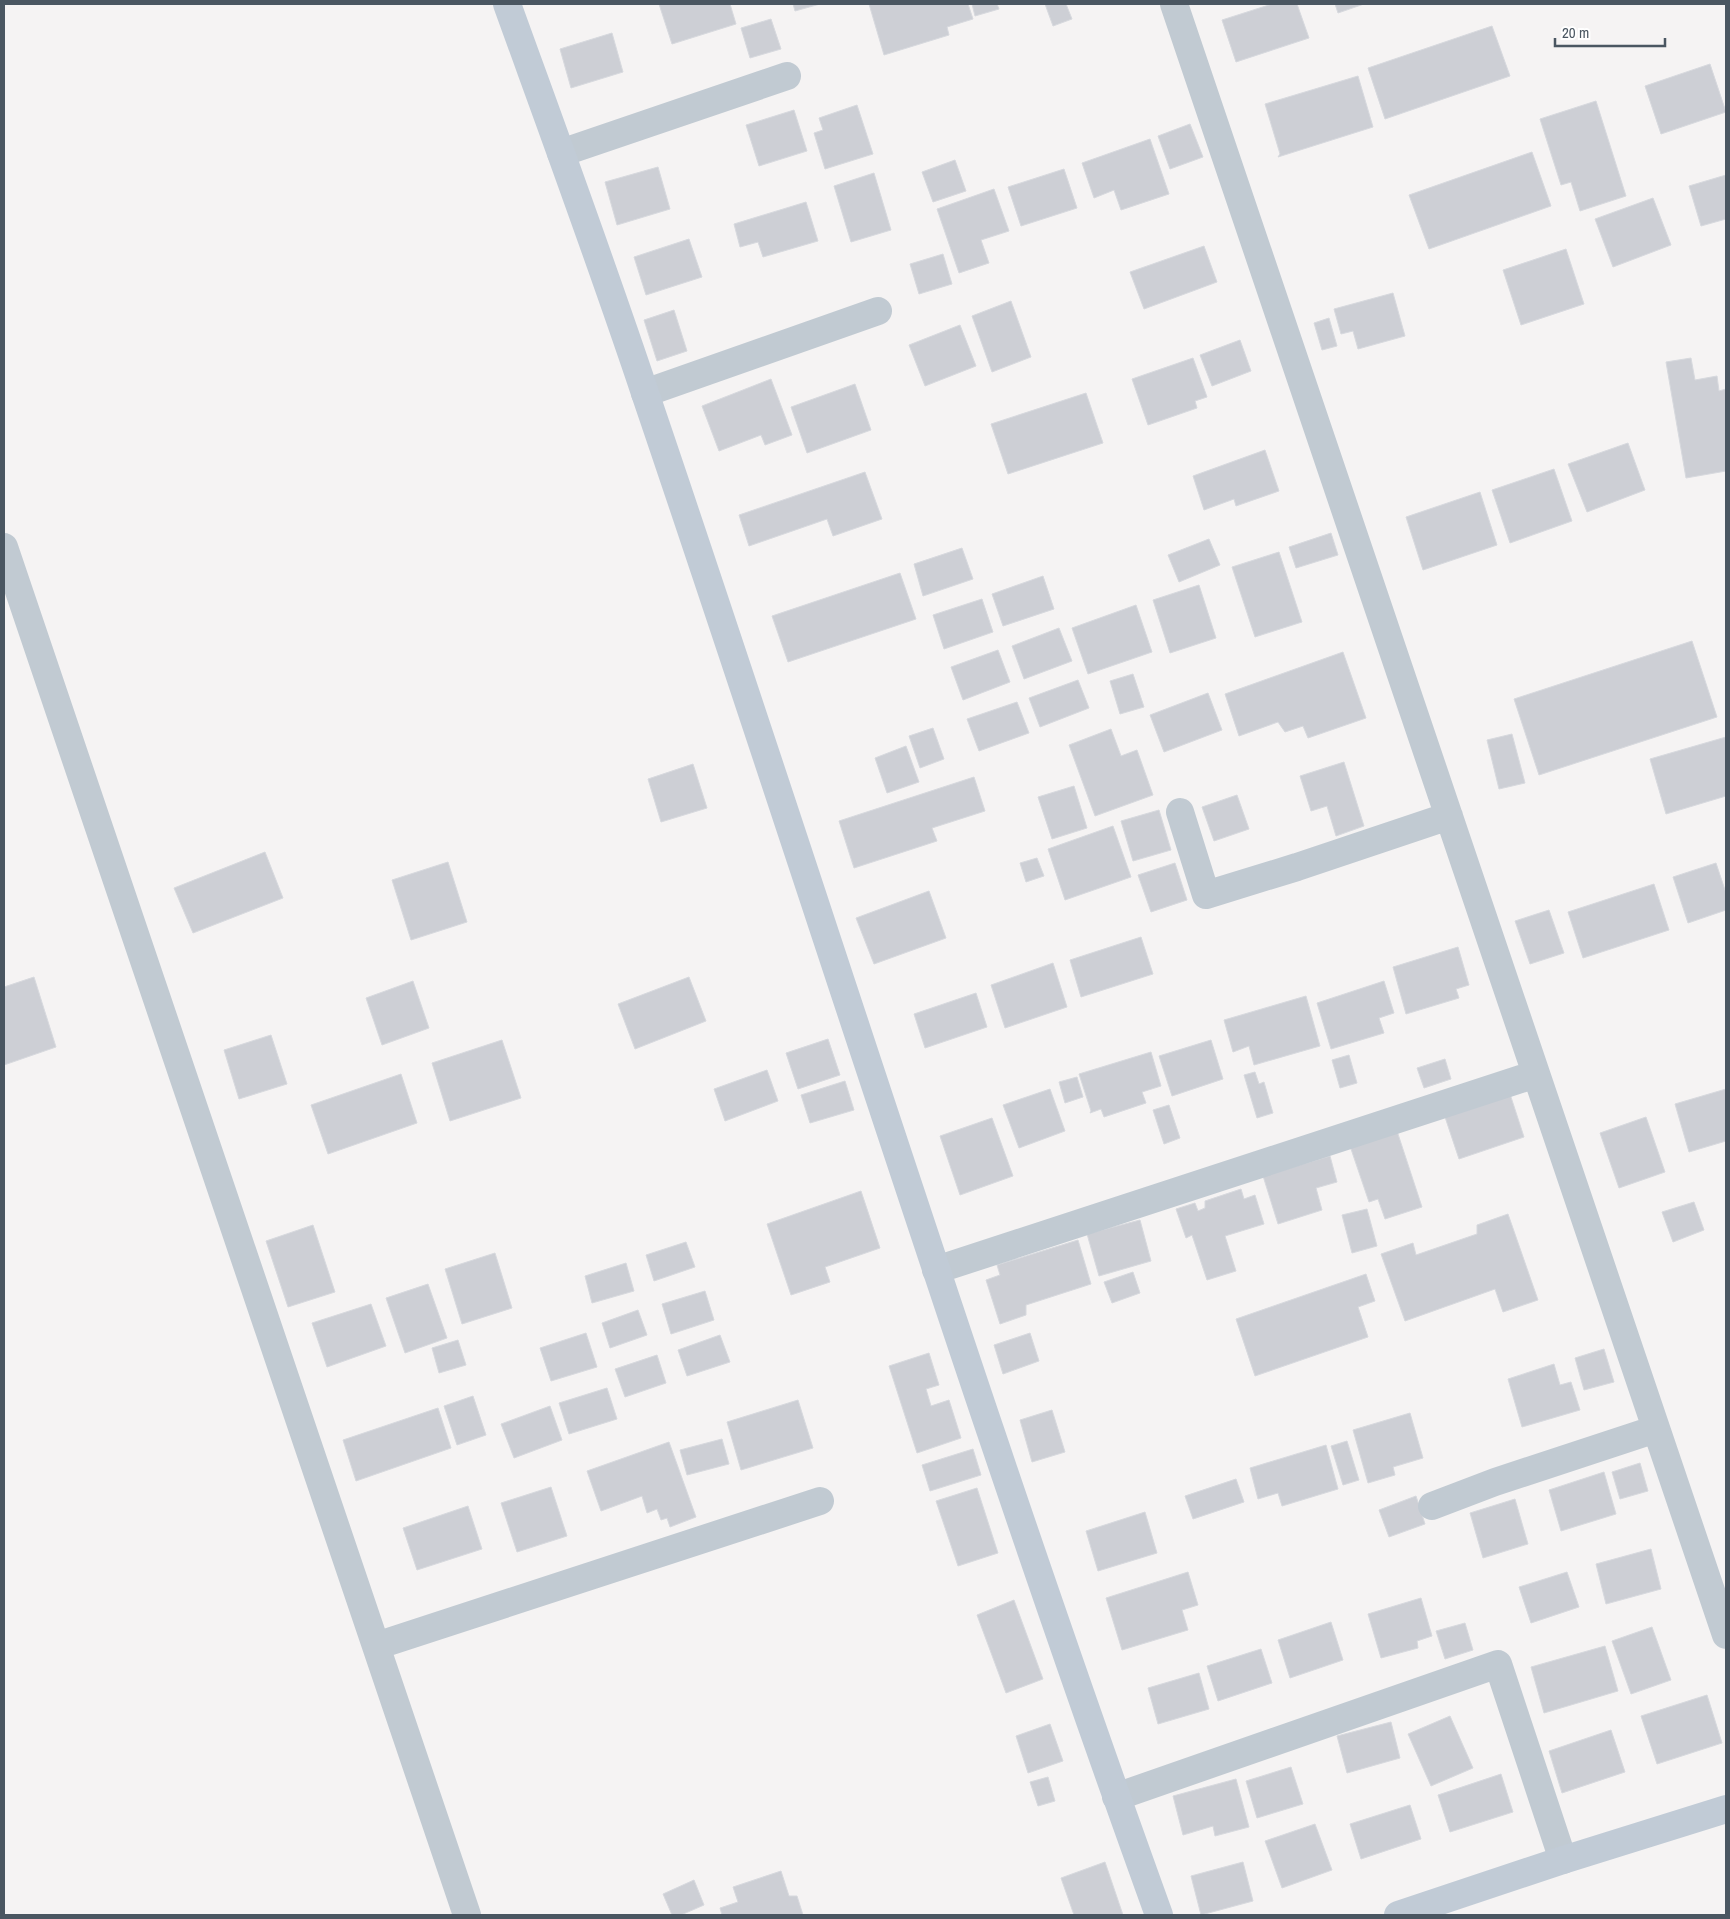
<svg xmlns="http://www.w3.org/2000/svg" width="1730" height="1919" viewBox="0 0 1730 1919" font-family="'Archivo Narrow',sans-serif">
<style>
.building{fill:#cdcfd5;stroke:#d7d9de}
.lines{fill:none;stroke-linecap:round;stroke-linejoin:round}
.street{stroke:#c1cad2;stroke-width:28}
.secondary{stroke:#c1cbd6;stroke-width:28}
</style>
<rect width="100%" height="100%" fill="#f5f3f3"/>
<path class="building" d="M659,4h71l6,20 -64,20z
M793,4h27l-25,7z
M869,4h99l5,15 -26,8 2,8 -65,20z
M972,4h25l2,5 -24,7z
M1045,4h21l6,15 -19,7z
M1272,4h25l12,34 -73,24 -14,-42z
M1335,4h29l-26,9z
M771,19l10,30 -31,9 -9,-30z
M1492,26l18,50 -125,43 -17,-51z
M612,33l11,39 -52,16 -11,-39z
M1710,64l16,48 -65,22 -16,-48z
M1358,76l15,51 -95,30 2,-3 -15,-50z
M1596,101l30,95 -46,15 -9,-29 -10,3 -21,-66z
M857,105l16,49 -48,15 -11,-36 9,-3 -4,-12z
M794,110l13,41 -48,15 -13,-41z
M1190,124l13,33 -33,12 -12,-33z
M1150,139l19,55 -48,16 -7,-20 -20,8 -12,-35z
M1532,152l19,54 -122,43 -20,-54z
M955,160l11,31 -33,11 -11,-30z
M658,167l12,42 -53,16 -12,-43z
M1064,169l13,39 -56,18 -13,-39z
M874,173l17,57 -40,12 -17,-56z
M1726,175v44l-25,7 -12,-40z
M994,189l15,42 -28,9 8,23 -30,10 -22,-64z
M1653,198l18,47 -58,22 -18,-48z
M806,202l12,39 -55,16 -5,-15 -18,5 -6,-23z
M689,239l13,38 -56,18 -12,-38z
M1204,246l13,36 -73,27 -14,-37z
M1566,249l18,55 -63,21 -18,-55z
M943,254l9,30 -33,10 -9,-30z
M1393,293l12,43 -47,13 -5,-18 -12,3 -7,-25z
M1011,301l20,56 -39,15 -20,-56z
M674,310l13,41 -30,10 -13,-41z
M1329,318l8,28 -15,4 -8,-27z
M960,325l16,41 -51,20 -16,-41z
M1240,340l11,31 -39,15 -12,-31z
M1193,358l14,39 -12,4 2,7 -49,17 -16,-46z
M1691,358l4,22 22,-4 2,15 7,-2v82l-40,7 -20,-116z
M771,379l21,56 -27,10 -4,-10 -42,16 -17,-45z
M855,384l16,46 -64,23 -16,-46z
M1086,393l17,50 -95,31 -17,-50z
M1628,443l17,47 -58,22 -19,-48z
M1265,450l14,41 -43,15 -2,-7 -30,11 -11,-34z
M1554,469l18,52 -62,22 -18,-53z
M865,472l17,47 -49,17 -6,-17 -78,27 -10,-31z
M1480,492l17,53 -74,25 -17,-53z
M1331,533l7,22 -42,13 -7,-21z
M1209,539l11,26 -41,17 -11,-27z
M962,548l11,31 -50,17 -9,-32z
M1279,552l23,70 -47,15 -23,-70z
M900,573l16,46 -128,43 -16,-46z
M1043,576l11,33 -51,17 -11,-32z
M1199,585l17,53 -46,15 -17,-53z
M982,599l11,33 -49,17 -11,-34z
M1136,605l16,47 -64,22 -16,-46z
M1059,628l13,33 -48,18 -12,-33z
M1692,641l25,76 -178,58 -25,-76z
M998,650l12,32 -47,18 -12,-33z
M1343,652l23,66 -58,20 -5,-12 -18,6 -7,-10 -39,14 -14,-42z
M1133,674l11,33 -24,7 -10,-33z
M1078,680l11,28 -49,19 -11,-29z
M1208,693l14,37 -58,22 -14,-37z
M1017,702l12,31 -50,18 -12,-32z
M933,728l11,31 -24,9 -11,-32z
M1111,729l10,27 16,-6 16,45 -58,21 -26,-71z
M1512,734l13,49 -26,6 -12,-49z
M1726,737v59l-60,18 -16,-55z
M906,746l13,36 -32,11 -12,-35z
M1344,762l20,64 -28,10 -9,-30 -16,5 -11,-35z
M693,764l14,44 -46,14 -13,-43z
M974,777l11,34 -53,17 5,13 -83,27 -15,-47z
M1074,786l13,42 -35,11 -14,-42z
M1237,795l12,34 -35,12 -12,-34z
M1159,810l12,40 -38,11 -12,-40z
M1113,826l18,51 -66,23 -17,-51z
M265,852l18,46 -90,35 -19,-45z
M1037,858l7,18 -18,6 -6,-19z
M448,862l19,60 -56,18 -19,-60z
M1175,863l12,37 -36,12 -13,-37z
M1716,863l10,30v17l-38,13 -15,-46z
M1654,884l15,46 -86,28 -15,-46z
M929,891l17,47 -72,26 -18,-46z
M1549,910l15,43 -34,11 -15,-43z
M1141,937l12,37 -72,23 -11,-37z
M1458,947l11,38 -13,4 3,9 -53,16 -13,-47z
M1053,963l14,44 -62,21 -14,-43z
M34,977l22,70 -52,18v-78z
M689,977l17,44 -71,28 -17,-45z
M413,981l16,47 -47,17 -16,-47z
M1384,981l10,32 -15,5 5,15 -53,16 -14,-46z
M976,993l11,34 -62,21 -11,-34z
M1306,996l14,50 -66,19 -5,-19 -16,6 -9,-32z
M271,1035l16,49 -48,15 -15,-49z
M828,1039l12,36 -42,14 -12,-36z
M502,1040l19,58 -71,23 -18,-58z
M1211,1040l12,39 -51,17 -13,-40z
M1151,1052l10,34 -19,6 4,11 -42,14 -3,-8 -11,4 1,-2 -12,-37z
M1349,1055l8,28 -17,5 -8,-28z
M1445,1059l6,20 -27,9 -7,-20z
M767,1070l11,31 -53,20 -11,-32z
M1255,1072l4,12 5,-2 9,31 -16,5 -13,-43z
M401,1074l16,49 -89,31 -17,-49z
M1077,1077l6,20 -18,6 -6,-21z
M845,1081l9,29 -44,13 -9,-28z
M1050,1089l15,42 -46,17 -16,-43z
M1726,1089v52l-37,11 -14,-48z
M1510,1094l14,43 -65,22 -14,-42z
M1169,1105l11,33 -16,6 -11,-34z
M1646,1117l19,55 -46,16 -19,-55z
M992,1118l21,58 -53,19 -20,-59z
M1397,1131l25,76 -37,12 -7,-20 -9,3 -19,-56z
M1330,1156l7,26 -21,6 6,22 -44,14 -15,-48z
M1241,1189l3,10 11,-4 9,29 -39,12 11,35 -29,9 -15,-45 -6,3 -10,-29 19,-6 3,8 7,-3v-7z
M861,1191l19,57 -55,19 5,15 -39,13 -24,-71z
M1694,1202l10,28 -31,12 -11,-30z
M1367,1209l10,37 -25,7 -10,-38z
M1508,1214l30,86 -35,12 -8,-23 -90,32 -24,-67 32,-11 3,12 61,-21v-9z
M1140,1220l11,41 -52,15 -12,-42z
M313,1225l22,67 -47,15 -22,-66z
M1078,1240l13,44 -65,21v10l-26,9 -14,-44 14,-5 -3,-10z
M686,1242l9,25 -41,14 -8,-26z
M495,1253l17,55 -50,16 -17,-55z
M626,1263l8,28 -42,12 -7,-27z
M1133,1272l7,21 -28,10 -8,-21z
M1366,1274l9,27 -17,6 10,30 -113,39 -19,-57z
M428,1284l19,54 -42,15 -19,-55z
M705,1291l9,29 -43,14 -9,-30z
M371,1304l15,42 -59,21 -15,-44z
M638,1310l9,25 -37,13 -8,-25z
M586,1333l11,34 -46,14 -11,-33z
M1030,1333l9,28 -36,13 -9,-29z
M720,1335l10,27 -43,14 -9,-26z
M458,1340l8,25 -27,8 -7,-25z
M1604,1349l10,33 -30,8 -9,-32z
M929,1353l10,32 -13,4 5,17 18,-6 12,38 -44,15 -28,-87z
M657,1355l9,28 -41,14 -10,-28z
M1554,1364l6,21 11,-3 9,28 -58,17 -14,-48z
M607,1388l10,31 -48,15 -10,-31z
M473,1396l13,39 -29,10 -13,-39z
M798,1400l15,48 -72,22 -14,-48z
M550,1406l12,34 -48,18 -13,-34z
M438,1408l13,40 -95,33 -13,-41z
M1052,1410l13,42 -33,10 -12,-42z
M1410,1413l13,45 -30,9 2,8 -27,8 -15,-53z
M722,1439l7,25 -42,11 -7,-25z
M1347,1441l12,39 -16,5 -12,-39z
M669,1442l27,75 -26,10 -3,-9 -6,2 -4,-11 -10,4 -5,-17 -41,15 -14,-40z
M1326,1445l12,44 -56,17 -4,-13 -20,6 -8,-31z
M973,1449l8,26 -51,16 -8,-26z
M1640,1463l8,28 -28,8 -8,-27z
M1604,1472l12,42 -55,17 -12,-41z
M1236,1479l8,23 -51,17 -8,-23z
M551,1487l16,49 -50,16 -16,-49z
M977,1488l21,65 -40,13 -22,-65z
M1416,1496l9,28 -36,13 -10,-27z
M1515,1499l13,45 -45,14 -13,-45z
M468,1506l14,43 -65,21 -14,-42z
M1145,1512l12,41 -59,18 -12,-40z
M1651,1549l10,40 -55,15 -10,-40z
M1188,1572l10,33 -16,5 6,20 -66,20 -16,-52z
M1567,1572l12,35 -48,16 -12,-36z
M1421,1598l11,38 -15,5 1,7 -37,10 -13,-44z
M1014,1600l29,79 -37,14 -29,-78z
M1331,1622l12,38 -53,18 -12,-38z
M1465,1623l8,27 -28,9 -9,-28z
M1652,1627l19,53 -40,14 -19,-53z
M1605,1646l13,45 -74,22 -13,-46z
M1261,1649l11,34 -54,18 -11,-35z
M1199,1673l10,36 -51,15 -10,-36z
M1707,1695l15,48 -65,21 -16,-48z
M1450,1716l23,52 -42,18 -23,-52z
M1391,1722l9,36 -53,15 -10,-37z
M1050,1724l13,37 -35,12 -12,-37z
M1611,1730l14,42 -63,21 -13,-42z
M1291,1767l12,37 -46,14 -11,-37z
M1501,1774l12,38 -63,20 -12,-37z
M1048,1777l7,24 -17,5 -8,-24z
M1236,1779l13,48 -34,9 -2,-10 -30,9 -10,-39z
M1410,1805l11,34 -60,20 -11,-35z
M1315,1824l17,46 -50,18 -17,-47z
M1105,1862l18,53h-49l-13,-37z
M1243,1862l10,39 -52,14 -10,-39z
M781,1871l8,25h8l6,19h-81l-2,-7 18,-6 -5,-15z
M694,1880l10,25 -23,10h-9l-9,-21z"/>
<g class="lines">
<path class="street" d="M1174,4l552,1631
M561,153l226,-77
M645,393l233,-82
M4,547l463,1368
M1180,812l26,83 91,-28 152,-51
M936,1270l600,-196
M1432,1506l63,-24 161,-53
M376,1646l444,-145
M1116,1797l382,-133 65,196"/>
<path class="secondary" d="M507,4c47,130 95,260 139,392 172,506 331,1016 513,1519
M1398,1915l165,-55 163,-51"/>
</g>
<rect width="1730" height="1919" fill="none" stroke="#4a5661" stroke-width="10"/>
<path d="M1555 38v8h110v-8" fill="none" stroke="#4a5661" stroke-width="2.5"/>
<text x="1562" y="38" font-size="15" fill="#4a5661" stroke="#ffffff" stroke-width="4" paint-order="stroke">20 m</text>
</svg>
